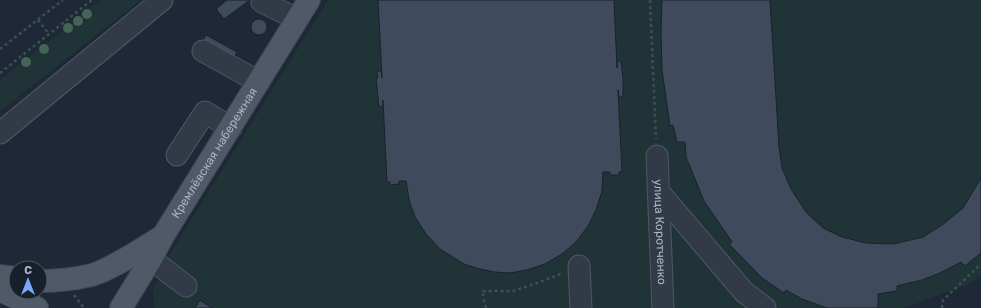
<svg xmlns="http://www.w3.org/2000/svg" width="981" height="308" viewBox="0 0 981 308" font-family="Rubik,sans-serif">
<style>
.green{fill:#203437}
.building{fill:#3f4a5c;stroke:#19212d}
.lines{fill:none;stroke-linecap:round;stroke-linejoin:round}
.minor-casing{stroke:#4f5765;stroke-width:23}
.major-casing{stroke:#3b4350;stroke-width:24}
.path{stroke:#3a5052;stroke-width:2.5;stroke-dasharray:3 3;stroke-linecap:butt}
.minor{stroke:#323a47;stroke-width:21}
.major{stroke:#4f5967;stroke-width:22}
.tram{stroke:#535e6e;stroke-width:1}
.tree{fill:#446455}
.labels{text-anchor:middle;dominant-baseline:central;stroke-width:3;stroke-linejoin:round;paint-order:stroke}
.street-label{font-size:12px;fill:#abb4c4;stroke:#171f2b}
</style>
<rect width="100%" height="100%" fill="#1e2836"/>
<path class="green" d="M101,0h40l-141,111v-31z
M328,0h653v276l-17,10 -60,22h-750l-1,-17 15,-34z"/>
<path class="building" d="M227,0h23l-26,19 -8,-10z
M378,0h236l3,68 1,-7h3l2,17v19h-4l-1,-7 4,81 -3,1v3h-9v-3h-7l-1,19 -6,19 -8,16 -12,16 -14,12 -17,10 -18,6 -18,3 -15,-1 -18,-4 -12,-4 -24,-15 -14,-15 -11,-17 -6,-17 -3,-19h-7v3l-9,1v-3h-3l-4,-82 -1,7h-3l-3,-29h2l-1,-7h4l1,7z
M662,0h108l9,146 3,22 9,21 15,23 17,16 19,9 24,6 27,1 30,-7 19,-12 21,-17 18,-30v75l-16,13 -4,-4 -21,11 -18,7 -25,6v5l-19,3v14h-51l-25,-9 -16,-9 -2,3 -22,-15 -33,-34 3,-2 -28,-41 -18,-44 -1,-14h-1v-1h-7l-4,-17 -3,1 -8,-56 -1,-38z
M251 27a8 8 0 1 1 16 0a8 8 0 1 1-16 0Z
M206,35l31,17 -6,11 -31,-17z
M200,300l12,8h-17z"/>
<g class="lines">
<defs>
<g id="minor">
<path d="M262,2l35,17"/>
<path d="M203,51l56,31"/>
<path d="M0,133l162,-133"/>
<path d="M177,155l28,-43 26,16"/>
<path id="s1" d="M657,156l6,152"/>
<path d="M658,191l86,101 21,16"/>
<path d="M151,259l35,27"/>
<path d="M579,266l2,42"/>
</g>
<g id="major">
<path d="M0,276l16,2"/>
<path d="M40,281c18,0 35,-2 52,-6 22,-7 51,-27 71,-39"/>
<path d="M0,290l37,18"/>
<path id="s2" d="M121,308l30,-49 12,-23 146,-236"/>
</g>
</defs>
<use href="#minor" class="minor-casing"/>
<use href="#major" class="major-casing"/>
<path class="path" d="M650,0l6,139
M38,20l11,14
M0,49l63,-49
M0,73l92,-73
M74,295l10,13
M486,308l-4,-17h31l27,-9 23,-9
M942,308l1,-8 38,-36"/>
<use href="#minor" class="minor"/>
<use href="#major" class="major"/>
<path class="tram" d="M0,302l13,6"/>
</g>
<g class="tree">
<circle cx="87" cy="14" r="5"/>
<circle cx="78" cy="21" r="5"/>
<circle cx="68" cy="28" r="5"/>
<circle cx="44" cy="49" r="5"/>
<circle cx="26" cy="62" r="5"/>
</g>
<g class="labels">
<g class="street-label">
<text stroke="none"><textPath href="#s2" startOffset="181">Кремлёвская набережная</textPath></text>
<text stroke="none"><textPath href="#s1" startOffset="76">улица Коротченко</textPath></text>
</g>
</g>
<g transform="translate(28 280)"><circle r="19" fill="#171f2b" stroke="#525b68"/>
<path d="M0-3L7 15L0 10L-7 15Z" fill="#78a9fc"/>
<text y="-6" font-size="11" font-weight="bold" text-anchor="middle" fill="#abb4c4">С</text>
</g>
</svg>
